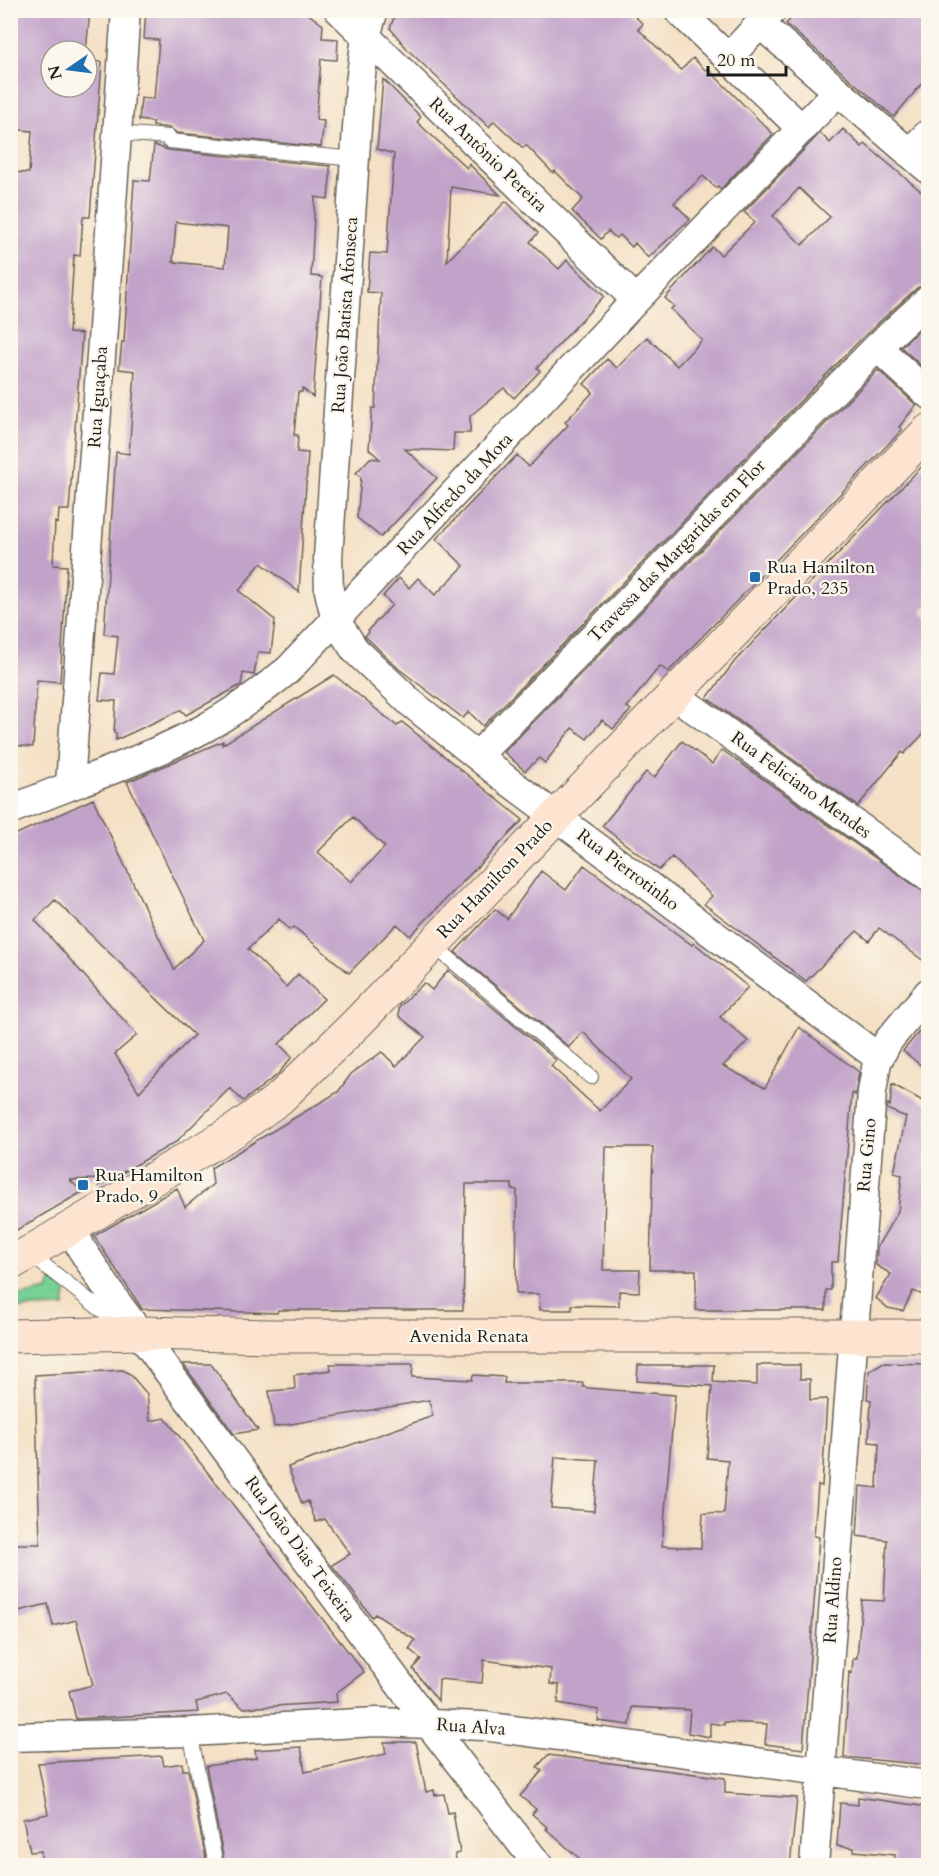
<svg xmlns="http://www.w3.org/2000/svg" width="939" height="1876" viewBox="0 0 939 1876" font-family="Cardo,serif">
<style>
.green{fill:#77d095;stroke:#4a7658;stroke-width:1.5}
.building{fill:#c1a2c9;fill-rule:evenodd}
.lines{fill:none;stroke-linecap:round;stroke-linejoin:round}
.lane-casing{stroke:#686157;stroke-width:16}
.street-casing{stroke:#686157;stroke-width:31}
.secondary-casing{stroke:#686157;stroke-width:35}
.lane{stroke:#fff;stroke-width:14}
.street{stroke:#fff;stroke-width:28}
.secondary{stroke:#fde4d1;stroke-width:33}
.poi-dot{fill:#1f6fb2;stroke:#fbf7ec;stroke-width:2}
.labels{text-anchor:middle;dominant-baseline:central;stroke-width:4.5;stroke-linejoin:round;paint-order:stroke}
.street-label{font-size:18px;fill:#1c1c1c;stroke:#fbf7ec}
.poi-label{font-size:18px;fill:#1c1c1c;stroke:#fbf7ec;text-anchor:start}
</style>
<rect width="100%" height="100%" fill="#fbf7ec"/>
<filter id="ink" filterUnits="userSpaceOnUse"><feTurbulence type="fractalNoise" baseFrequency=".0167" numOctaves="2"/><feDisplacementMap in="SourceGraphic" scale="12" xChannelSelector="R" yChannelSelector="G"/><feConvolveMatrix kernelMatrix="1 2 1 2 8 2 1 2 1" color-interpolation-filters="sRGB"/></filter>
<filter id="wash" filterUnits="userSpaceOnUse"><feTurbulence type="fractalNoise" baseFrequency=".008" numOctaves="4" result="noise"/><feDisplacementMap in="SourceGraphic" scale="24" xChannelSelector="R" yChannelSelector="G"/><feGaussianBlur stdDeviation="1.35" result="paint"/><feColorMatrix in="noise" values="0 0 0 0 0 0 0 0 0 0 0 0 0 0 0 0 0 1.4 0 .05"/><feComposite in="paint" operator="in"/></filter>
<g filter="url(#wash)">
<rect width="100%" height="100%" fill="#f4e0c4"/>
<path class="green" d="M54,1274l13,12 -3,21 -53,2 -1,-11 38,-8z"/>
<g id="blocks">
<path class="building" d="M10,10h80l-4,41h-35v36h36v-26l15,1 -12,155h-7l-3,39 -6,-1 -5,78 13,1 -13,176h-10l-1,13 -3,-1 -2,43 14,1 -7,116 -23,-2 -4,67 -23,-2v-573l19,1 3,-42 -22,-2z
M146,10h157l20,15 -1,13 16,1 -1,21 -16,-1 -5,61 8,1 -3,26 -144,-14 -7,-5 -17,-2v-4l-14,-2 2,-22 13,1 5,-59 -15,-1z
M397,10h231l15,14 -5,5 43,41 12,-12 12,12 3,-1 65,65 -52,55 -3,-3 -2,2 -13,-12 -29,27 16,16 -42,39 -13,-15 -3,4 -12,-12 -4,3 -8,-7 -7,8 -29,-28 11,-12 -28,-28 -2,2 -27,-28 -3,3 -29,-27 -5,6 -81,-77 -18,-22z
M799,10h129v66l-34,41 -108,-93z
M383,79l38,38 -4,5 50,46 2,-4 31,31 -49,-8 -4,74 59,-60 32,32 -8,9 29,27 8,-9 37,36 -67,72 3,3 -26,27 -10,-10 -34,28v17h-16l-1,18 -48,-2 32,29 -56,59 -24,-19 4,-41 -5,-4 14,-15 10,1 -11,-10 3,-41h3l6,-115 -14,-1 3,-39 17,1 7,-100 -17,-5z
M843,129l19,18 3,-3 63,53v87l-11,4 -52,47 -382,391 -14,-14 -6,6 -64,-49 -31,-30 -3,-3 4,-4 -1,-2 24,-25 -9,-9 16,-18 10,10 9,-10 17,17 29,-29 -28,-27 81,-84 12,12 39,-42 -3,-3 28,-30 -9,-8 23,-25 10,9 30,-31 30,29 25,-26 -31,-31 3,-3 -9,-8 47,-51 9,8 34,-33 -11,-10 76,-79 10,10zM799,188l31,29 -28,28 -29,-29z
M154,145l14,5 162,16v13l-2,20 -13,-2 -4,79 11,1 -9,120 -11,-9v4h-4l-4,43h4l-1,17 11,1 -9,139 -38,-29 -22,28 36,29 -4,33 -13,-1 -4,23 -11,-2 -2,12 -55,30 -5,-5 -65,30v-7h-2l2,-32 -17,-1 3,-27 12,1 4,-38 -14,-2 12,-182 13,2 6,-83 -16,-2 3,-27h2l10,-162 16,1zM176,222l52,6 -3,39 -52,-5z
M928,322v50l-27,-25z
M878,370l38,35 -17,22 3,3 -234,242 -8,-6 -33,41 4,3 -18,19 -11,-9 -15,19 -15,-11 -27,35 -6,-5 -14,13 -21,-19z
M928,460v145l-6,7 6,6v111l-24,25 -2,-2 -44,54 -151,-108 28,-37z
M334,675l63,51 5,-4 121,98 -113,116 -13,-12 -48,49 -55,-46 -4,3 -11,-11 -31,30 38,38 12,-13 26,25 -45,45 13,13 -15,18 -34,26 -13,-13 -54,54 -77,44 1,-7 -30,1 12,12 -72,42v-397l83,-38 81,170 30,-29 -77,-158 96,-41 -1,4zM353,817l32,30 -34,35 -33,-30zM55,900l139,135 -55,57 -24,-38 22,-19 -102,-115z
M682,741l30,23 10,-14 206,145v69l-49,-36 -10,13 -12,-10 -51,50 -102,-77 8,-8 -40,-39 -13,13 -57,-44 44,-54 8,6z
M584,865l108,80 2,-2 54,44 -28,30 28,24 -25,25 42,22 34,-61 60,45 -4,23 -3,-2 -14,169h-7v28h-5v20h-130v-40h-46l3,-123h-47l-3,123h37l-1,22 -20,-1v15l-47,-1v5h-32l-1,-16h-23l1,-104 -5,-1v-5h-46l-3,126h-185l-1,3 -135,-4 -48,-73 83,-48 8,19 28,-23 -2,-16 127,-76 13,-18 31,-22 14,14 29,-29 -26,-21v-9l25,-24 8,7 16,-20 108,90 -5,6 49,45 31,-32 -48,-47 -14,15 -114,-95 40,-43 12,10 34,-48 25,19z
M928,1021v50l-25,-20z
M892,1084l36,20v193l-15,-6 -10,20 -15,-3 -12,-10 15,-24 -15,-9 1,-18 21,-36 4,-36 -8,-2 12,-56 -19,-8 1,-5 2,2z
M882,1363l46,1v401l-84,-8 5,-85 3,1 1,-15h4l5,-58 22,1 3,-61 -30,-4 3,-50 17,2 2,-45 -10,-1 2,-42 -4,-1 2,-28z
M183,1364h28l47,66 -24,4z
M330,1364h83l-1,13 60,3 1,-5 32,2 -1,6h79v4l5,1 87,7 -13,151 39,2 2,-35 21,1 4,-54 -21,-2 5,-72 -75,-5 1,-16h76l-1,17 44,3v-20h43v14h10v21l17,-1 -5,87 -4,-1 -4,51 5,1 -16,212 -38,-5 2,-20 -43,-2v3l-14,-2v14l-22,-4 2,-23 -58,-3 -2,18 -32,-4 1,-11 -41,-7 1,-18 -9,-1 1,-15 -67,-9 -2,23 -43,-4 -1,22 -25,-32 8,-10 -12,-10 6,-9 -40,-26 -3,3 -40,-52 18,-11 -25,-35 -9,3 -8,-21 -6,3 -14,-37 145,-51 -4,-16 -155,27 -5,-36 26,-2 -1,-14 37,-5zM555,1457l43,3 -4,51 -43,-3z
M123,1370l7,4 17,20 3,27 15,-3 199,254 -28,21 1,9 -94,6 -16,-14 -31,8 2,10 -122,7 -7,-28 24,-6 -17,-65 -23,6 -5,-22 -38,9v-69h30l-5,-169z
M384,1742h32l10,50 8,-2 1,5 9,-1 4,19 5,-1 7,41 -5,1 2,12h-232l-19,-100 50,-8 -1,-8 46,-3 4,25 81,-18z
M548,1755l177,23v15l72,5 -7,68h-202l-42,-37 2,-1 -16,-14 4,-5 -16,-13 22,-25 -5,-4z
M162,1756l2,10 18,-3 1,7h5l18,89 -72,7h-92l-1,-15 -11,1 -7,-33 25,-5 -10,-51z
M858,1797l70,10v59h-34l1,-11 -41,-4v-3l-17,-2 3,-43 18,2z"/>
</g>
</g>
<g filter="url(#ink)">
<use href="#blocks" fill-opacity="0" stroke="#686157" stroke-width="1.5"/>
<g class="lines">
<defs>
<path id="lane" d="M117,133l52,4v4l186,18
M432,944l159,133
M30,1254l70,55 23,14
M190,1732l26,134"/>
<path id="street" d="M339,10l297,290
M374,10l-8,26 -6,47 -32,475 1,33 7,30 19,29 56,53 96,77 372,278
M678,10l124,119
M760,24l168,145
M728,58l45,-48
M909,153l19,-19
M877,347l51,47
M673,694l255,182
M477,756l400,-409 51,-47
M70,784l56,-774
M10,810c63,-27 131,-48 191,-80 32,-17 59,-38 87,-60l348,-370 202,-209
M72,1226l9,22 34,52 314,424 110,142
M10,1737l180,-5 187,-10 106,4 445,59
M814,1866l58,-774 5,-30 11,-21 40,-48"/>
<path id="secondary" d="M10,1264l227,-135 43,-31 77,-75 571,-592
M10,1336l130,-3 131,3h657"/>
</defs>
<use href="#lane" class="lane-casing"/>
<use href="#street" class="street-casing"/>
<use href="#secondary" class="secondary-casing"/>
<use href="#lane" class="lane"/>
<use href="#street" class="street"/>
<use href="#secondary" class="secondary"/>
</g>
</g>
<g class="poi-dot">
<rect x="749" y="571" width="12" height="12" rx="3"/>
<rect x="77" y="1179" width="12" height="12" rx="3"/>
</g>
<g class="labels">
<g class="street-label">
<text transform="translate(488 155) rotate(44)">Rua Antônio Pereira</text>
<text transform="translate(345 315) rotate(-86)">Rua João Batista Afonseca</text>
<text transform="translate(98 397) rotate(-86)">Rua Iguaçaba</text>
<text transform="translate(455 494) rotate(-47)">Rua Alfredo da Mota</text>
<text transform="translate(677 551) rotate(-46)">Travessa das Margaridas em Flor</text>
<text transform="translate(801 785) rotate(36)">Rua Feliciano Mendes</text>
<text transform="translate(628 870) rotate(37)">Rua Pierrotinho</text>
<text transform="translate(495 879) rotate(-46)">Rua Hamilton Prado</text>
<text transform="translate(867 1155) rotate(-85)">Rua Gino</text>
<text x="469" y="1336">Avenida Renata</text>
<text transform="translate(300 1549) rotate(54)">Rua João Dias Teixeira</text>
<text transform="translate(833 1600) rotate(-86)">Rua Aldino</text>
<text transform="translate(471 1727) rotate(4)">Rua Alva</text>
</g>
<g class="poi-label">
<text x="767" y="567">Rua Hamilton<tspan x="767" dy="21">Prado, 235</tspan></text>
<text x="95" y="1175">Rua Hamilton<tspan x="95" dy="21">Prado, 9</tspan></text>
</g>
</g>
<rect width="939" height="1876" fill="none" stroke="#fbf7ec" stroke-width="36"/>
<g transform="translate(69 69) rotate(256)"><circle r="28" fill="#fbf7ec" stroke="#a29f99" stroke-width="1.5"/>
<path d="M0-4.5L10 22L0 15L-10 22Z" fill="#1f6fb2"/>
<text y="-9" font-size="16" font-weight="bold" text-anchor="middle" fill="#1c1c1c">N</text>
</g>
<path d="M708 66v9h78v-9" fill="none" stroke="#1c1c1c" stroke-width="3"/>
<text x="717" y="66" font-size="18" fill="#1c1c1c" stroke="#fbf7ec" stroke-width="4.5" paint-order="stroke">20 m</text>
</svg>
